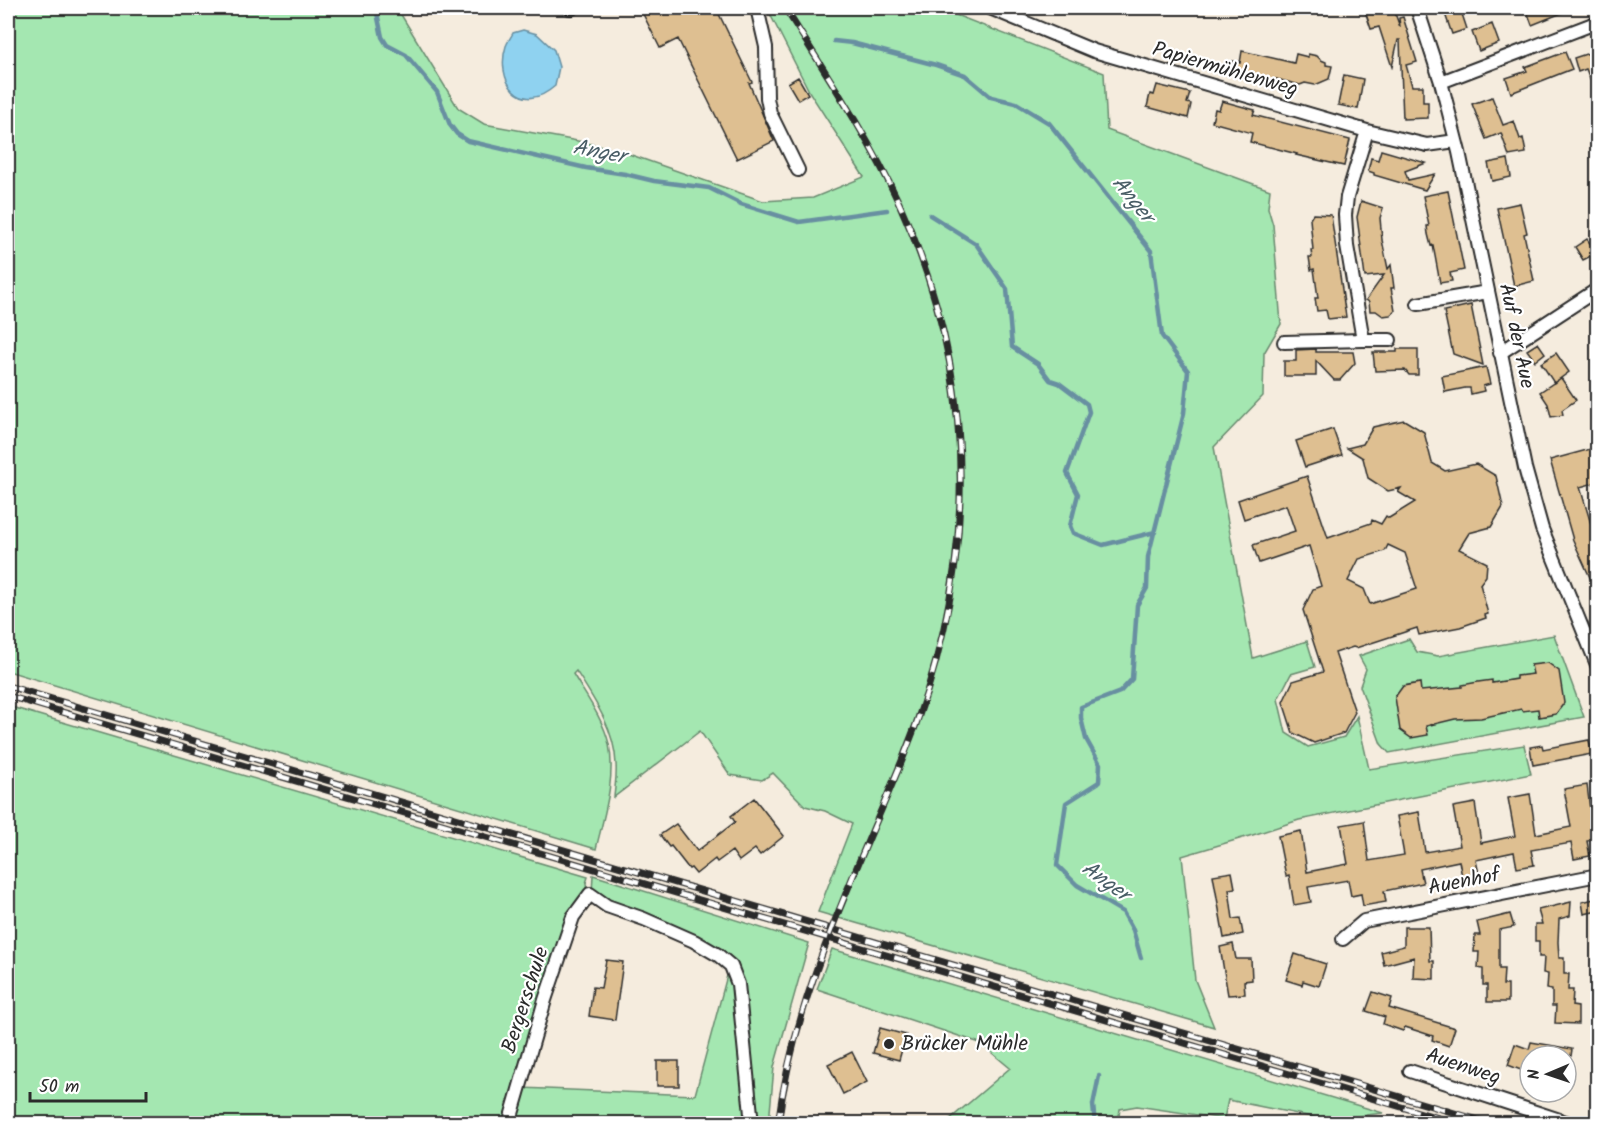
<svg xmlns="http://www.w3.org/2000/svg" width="1605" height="1131" viewBox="0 0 1605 1131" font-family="Kalam,sans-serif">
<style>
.green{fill:#a4e7b1;stroke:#68896e;stroke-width:1.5}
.water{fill:#8fd2f0;stroke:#678fa1;stroke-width:1.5}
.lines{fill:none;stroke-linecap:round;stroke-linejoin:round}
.stream{stroke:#678fa1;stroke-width:4.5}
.building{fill:#debf91;stroke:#2b2b2b;stroke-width:1.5;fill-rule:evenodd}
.street-casing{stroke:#2b2b2b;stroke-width:16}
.street{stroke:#fff;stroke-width:12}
.rail-casing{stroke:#2b2b2b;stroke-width:7}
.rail{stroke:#fff;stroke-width:4.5;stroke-dasharray:14;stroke-linecap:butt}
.poi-dot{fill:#2b2b2b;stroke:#fff;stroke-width:2}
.labels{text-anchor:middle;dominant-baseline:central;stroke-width:4.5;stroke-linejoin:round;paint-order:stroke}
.street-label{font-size:21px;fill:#2b2b2b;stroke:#fff}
.poi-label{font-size:21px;fill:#2b2b2b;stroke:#fff;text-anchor:start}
.water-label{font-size:22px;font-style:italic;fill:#495d66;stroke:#fff}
</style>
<rect width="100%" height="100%" fill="#f5ecde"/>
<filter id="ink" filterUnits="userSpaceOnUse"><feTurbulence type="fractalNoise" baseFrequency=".0167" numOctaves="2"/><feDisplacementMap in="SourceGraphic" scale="12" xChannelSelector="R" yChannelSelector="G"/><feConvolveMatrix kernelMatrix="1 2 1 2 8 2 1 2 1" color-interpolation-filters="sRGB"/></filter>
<g filter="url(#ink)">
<path class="green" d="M8,8h389l61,100 26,16 99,18 37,9 143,50 50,-3 51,-21 -54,-84 -43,-85h171l166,65 3,57 163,60 -2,18 5,17 8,99 -17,29 -1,43 -49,51 39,211 54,-17 8,26 -24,7 -13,25 8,34 22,14 36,-10 13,-21 12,53 155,-24 7,29 -232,46 -43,14 -74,22 13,124 19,47 -396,-115 34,-88 -27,-13 -20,-5 -32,-33 -11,7 -32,-5 -30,-44 -86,66c1,-11 3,-22 2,-33 -1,-34 -22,-65 -40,-93l-3,3c13,22 30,45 36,70 7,35 -5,71 -13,105l-588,-178z
M1554,635l30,82 -195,36 -8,-9 -21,-58 6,-17 -7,-13 50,-17 8,13 21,4z
M8,706l580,171 -2,6 1,11 -80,229h-499z
M593,875l216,68 -35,124 -5,56h-13l-24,-157 -140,-73z
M832,949l551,164 -56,7 -99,-20 -4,19 -87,-13 -17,3 -2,14h-178l10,-4 60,-51 -30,-25 -163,-54z
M729,968l7,17 12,138 -236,1 9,-36 174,7z"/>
<path class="water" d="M523,30l14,4 17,16 5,17 -4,19c-35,31 -60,-6 -49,-40 2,-5 5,-9 7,-13z"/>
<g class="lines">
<path class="stream" d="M376,8l6,29 5,8 19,10 31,37 13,33 7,9 11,7 118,27 39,6 29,7 55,7 32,16 58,18 88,-12
M834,41l18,2 84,22 29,10 26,22 25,6 33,20 102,128 11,85 26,35 -4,42 -36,144 -1,31 -10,17 -5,74 -12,13 -39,15v11l5,21 14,25 -1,18 -33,21 -9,62 20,20 46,27 10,18 8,28
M930,215l46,29 31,45 5,58 26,17 12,16 9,3 28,21 2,8 -22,61 11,21 -8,32 3,7 30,12 52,-13
M1095,1124l-2,-19 6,-29"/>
</g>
<path class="building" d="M640,8h76l36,74 -3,1 25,58 -37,18 -59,-120 -18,9z
M1364,8h29l7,19 -1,-9 4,-1 14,45 -11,3 6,21h11v16h5v16l-25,1 -3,-79h-2l-6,27 -13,-40 -8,2z
M1443,8h17l7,21 -15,5z
M1526,8h48l-42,17z
M1492,24l7,19 -20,8 -7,-19z
M1598,50v47h-1l-11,-28 -8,3 -4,-14z
M1242,51l52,12 2,-9 12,3v-3l9,2 4,4 5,2v3l6,1 -3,13 -14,6 -10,-2 -5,2 -24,-6 -1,6 -45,-11 3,-13 7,2z
M1565,52l7,17 -61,24 -5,-15 21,-7 -2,-4z
M1344,75l19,4 -5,30 -20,-4z
M798,77l10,17 -10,6 -10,-17z
M1157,85l33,8 -3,10 4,1 -3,14 -41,-11 3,-13 4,1z
M1492,97l11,28 11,-4 6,18 3,-1 3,15 -17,3 -8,-23 -15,6 -14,-35z
M1222,101l33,9 -2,5 97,25 -6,26 -48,-11 1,-1 -47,-12 2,-9 -40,-11 3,-13 4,1z
M1381,150l45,13 -21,8 3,9 27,-6 -10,16 -51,-15v-2l-6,-2 3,-13 7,2z
M1508,159l3,18 -19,4 -4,-18z
M1448,191l16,79 -14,3 2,8 -12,2 -7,-38 -2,1 -3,-12 -1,-8h2l-6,-30z
M1361,201l22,7 -3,10 2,22 6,29 3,-4 3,23h-3l4,23 -5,4 -7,1 -7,-5h-6l-1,-9 -3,-2 18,-25 -19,2 -8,-60z
M1520,203l7,30 -3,1 10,47 -20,5 -17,-78z
M1313,214l18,1 15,102 -18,2 -2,-9 -9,1 -2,-13h3l-4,-29 -3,1 -2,-13h3l-1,-7h2l-3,-31z
M1587,239l10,14 -14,7 -8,-13z
M1471,305l12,60 -30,-11 -9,-43z
M1538,343l7,10 -10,8 -8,-11z
M1316,349v3h37l2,11 -15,17h-6l-18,-19v15h-32v-15h12v-11z
M1397,349h21v26h-9l-4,-5 -30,1 -2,-19h24z
M1556,353l13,19 -15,11 -13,-20z
M1486,367l4,17 -7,2 1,5 -13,3 -1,-6h-5l-20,4 -3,-16z
M1561,378l15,22 -14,10 1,5 -12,2 -3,-13 -8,-12z
M1404,420l20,12 8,31 13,8 31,-7 20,12 7,31 -12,20 -22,6 -10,16 28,14 -1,13 -6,8 8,30 -3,1 1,3 -26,9 -41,8 -2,-7 -61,20 -3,-1 -18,6 20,59 -11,21 -30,10 -21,-10 -10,-31 10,-21 30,-9 -20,-62 10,-21 8,-3 -12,-40 -50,17 -6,-18 42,-14 -9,-26 -42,14 -6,-19 69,-24 21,62 43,-15 1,-3 9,4 5,-8 3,2 26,-16 -17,-10 3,-4 -13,3 -20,-13 -5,-20 -16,-10 16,-4 10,-17zM1388,545l17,8 12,36 -47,15 -6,-15 -16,-8 11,-22 26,-8z
M1333,429l9,26 -37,12 -9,-26z
M1598,447v35l-18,5 11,37 7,-3v74l-25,-55 -23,-80z
M1548,663l11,8 5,32 -8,11 -17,3 -1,-8 -16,2 -1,-2 -40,9 -26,1 -29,7 2,9 -17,3 -11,-8 -5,-33 8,-11 17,-3 1,8 41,-4v-2l16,-3 14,-2v3l24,-4v-3l17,-2 -2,-9z
M1589,740l3,14 -59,11 -3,-18 12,-2 1,4z
M1587,785l5,40 6,-1v15l-11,2 3,15 -16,3 -3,-16 -40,7 3,15 -17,3 -3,-16 -38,8 3,14 -17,3 -3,-16 -39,8 3,14 -39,8 2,11 -23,4 -2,-12 -10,2 -3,-16 -40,7 3,15 -17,3 -5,-30 -3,1 -8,-40 23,-5 6,41 41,-8 -7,-39 23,-4 5,40 35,-6 -7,-39 22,-4 6,40 35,-6 -7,-39 22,-4 6,40 34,-7 -7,-38 22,-4 6,40 35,-7 -7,-38z
M754,798l30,38 -24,19 -5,-6 -16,12 -7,-10 -15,11 -2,-3 -19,15 -5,-6 -2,1 -18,-23 -2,1 -9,-12 16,-11 21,27 38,-29 -4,-6z
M1232,872l3,16 -6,1 4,30 7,-1 3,16 -19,4 -11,-63z
M1598,898v13l-14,3 -2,-12z
M1571,902l-1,14 -11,3 -1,23 1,16h5v16h5l-1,16h5l-1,16 6,1v17l-23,-1 1,-17h-4v-16l-5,-1 1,-15 -5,-1 1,-16h-5v-16h-4v-17h7l-4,-14z
M1510,914l4,13 -15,3v39h5l-1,16h5v17h-21v-17h-4v-16l-5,-1 1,-16h-5l1,-17h5l-3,-13z
M1404,927h25l1,34h4v18l-21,-1 1,-21 -30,8 -3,-13 23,-6z
M1233,944l3,15h15l1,21 -8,1 1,13 -17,1 -8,-48z
M1295,954l31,10 -7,22 -16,-5 -1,4 -16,-5z
M606,960l17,2 -8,58 -26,-4 4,-29 8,1z
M1373,992l19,6 -3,10 66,20 -6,18 -17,-6 1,-4 -28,-9 -2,4 -20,-7 2,-7 -19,-6z
M880,1028l26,7 -7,25 -26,-7z
M1531,1042l41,7 -1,7h-41l-4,16 -18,-7 7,-21 14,5z
M852,1052l15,30 -24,12 -15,-30z
M657,1061h22v25h-22z"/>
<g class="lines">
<defs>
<path id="street" d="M570,8h2
M757,8l9,39 1,51 3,15 28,57
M990,8l104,43 273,80 60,14 29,-4
M1417,8l24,74 18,70 66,316 17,61 56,138
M1441,82l157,-60
M1367,131l-20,66 -2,18 2,31 16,94h27
M1418,304l70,-12
M1284,342l79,-2
M1500,353l98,-64
M1343,939l21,-18 234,-46
M1410,1071l162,53
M509,1124l36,-124 28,-83 17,-23 17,12 37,13 50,22 24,14 13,11 7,18 14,140"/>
</defs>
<use href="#street" class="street-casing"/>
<use href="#street" class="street"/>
<defs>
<path id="rail" d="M8,686l1484,438
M8,696l1451,428
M778,1124c17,-131 76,-246 125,-366 75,-183 79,-373 -4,-555 -32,-69 -74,-131 -114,-195"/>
</defs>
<use href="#rail" class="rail-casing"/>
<use href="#rail" class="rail"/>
</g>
</g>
<circle class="poi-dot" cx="889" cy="1044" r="6"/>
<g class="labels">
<g class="street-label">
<text transform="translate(1225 70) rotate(16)">Papiermühlenweg</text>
<text transform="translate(1516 336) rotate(78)">Auf der Aue</text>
<text transform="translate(1464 882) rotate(-11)">Auenhof</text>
<text transform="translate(526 1000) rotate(-72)">Bergerschule</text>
<text transform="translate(1463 1067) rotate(18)">Auenweg</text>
</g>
<g class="poi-label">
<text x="901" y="1044">Brücker Mühle</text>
</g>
<g class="water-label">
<text transform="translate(599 153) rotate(11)">Anger</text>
<text transform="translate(1132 200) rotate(51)">Anger</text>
<text transform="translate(1105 882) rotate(36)">Anger</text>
</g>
</g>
<rect width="1605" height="1131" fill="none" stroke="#fff" stroke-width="30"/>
<rect x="15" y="15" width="1575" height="1101" fill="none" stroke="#2b2b2b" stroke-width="2" filter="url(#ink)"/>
<g transform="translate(1548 1074) rotate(268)"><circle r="28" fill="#ffffff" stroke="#aaaaaa" stroke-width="1.5"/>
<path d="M0-4.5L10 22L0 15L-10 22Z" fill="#2b2b2b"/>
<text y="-9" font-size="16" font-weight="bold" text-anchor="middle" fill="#2b2b2b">N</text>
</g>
<path d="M30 1092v9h116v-9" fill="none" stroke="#2b2b2b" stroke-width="3"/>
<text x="39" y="1092" font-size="18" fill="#2b2b2b" stroke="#ffffff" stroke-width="4.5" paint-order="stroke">50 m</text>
</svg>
